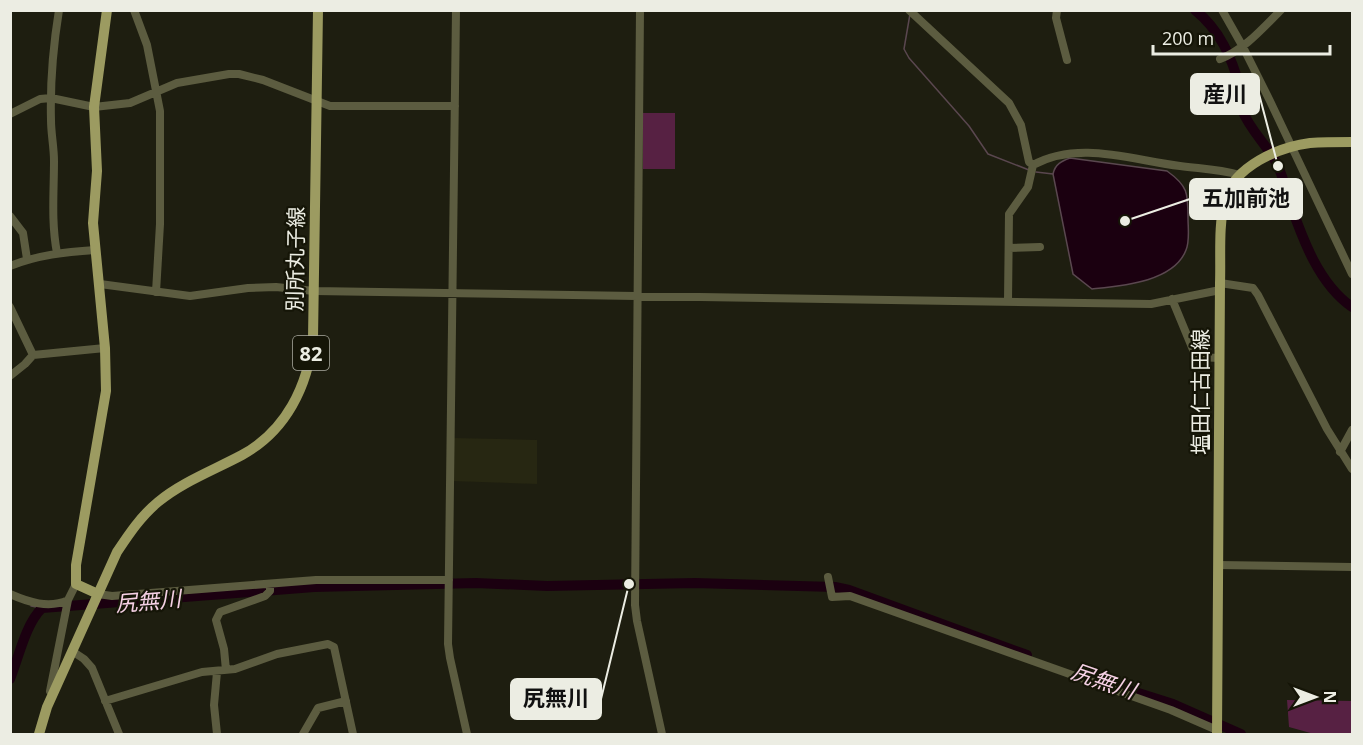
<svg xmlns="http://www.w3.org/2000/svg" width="1363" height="745" viewBox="0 0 1363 745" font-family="'Open Sans','Noto Sans JP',sans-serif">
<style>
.built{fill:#272712}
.green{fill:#572143}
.water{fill:#1b0010;stroke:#5a474f;stroke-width:1.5}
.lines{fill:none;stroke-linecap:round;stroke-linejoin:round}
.stream{stroke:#5a474f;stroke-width:1.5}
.river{stroke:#1b0010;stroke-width:10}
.minor{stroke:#5c5c40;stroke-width:8}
.major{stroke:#9c9b61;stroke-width:10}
.labels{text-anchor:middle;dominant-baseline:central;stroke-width:4.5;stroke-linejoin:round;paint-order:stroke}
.shield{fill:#151507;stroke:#acaca1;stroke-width:1.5}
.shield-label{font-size:20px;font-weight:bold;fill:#ecede3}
.street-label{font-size:21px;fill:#ecede3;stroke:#151507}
.water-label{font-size:22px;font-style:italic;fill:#f5d0e4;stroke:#151507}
.leader{fill:none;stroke:#ecede3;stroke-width:2}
.callout-dot{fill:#ecede3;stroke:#151507;stroke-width:2}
.callout{fill:#ecede3;stroke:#ecede3;stroke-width:2}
.callout-label{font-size:22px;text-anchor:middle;font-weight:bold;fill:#111}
</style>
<rect width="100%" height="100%" fill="#1e1e10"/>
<path class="built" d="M453,438l84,2v44l-85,-3z"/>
<path class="green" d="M643,113h32v56h-32z
M1287,700l65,1v33h-38l-25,-7z"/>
<path class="water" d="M1070,158l97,13c21,15 21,22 21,47 0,10 2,23 -2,32 -12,32 -65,36 -94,39l-19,-15 -20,-100c2,-10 9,-13 17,-16z"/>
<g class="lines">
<path class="stream" d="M910,14l-6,35 5,9 60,68 19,28 41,16
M1036,172l17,2
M31,606l11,2"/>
<path class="river" d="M1195,10c25,20 37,48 45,78 2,7 0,15 2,22 8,20 25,35 35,54 6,12 9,26 13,39 13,37 29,81 62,104
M10,679c9,-22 15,-54 32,-71l272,-21 162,-4 71,3 148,-3 140,4 14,3 178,65
M1110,684l63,20 68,30"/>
<path class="minor" d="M134,10l13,35 13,66v113l-4,68
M456,10l-8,634 2,14 17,76
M640,10l-5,595 2,16 25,113
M909,10l100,93 12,22 8,37 4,3
M1057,10l-1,8 11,42
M1222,10l21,37 27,54 82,173
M1220,59c24,-9 42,-30 61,-49
M10,114l30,-15 11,-1 43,9 36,-4 47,-20 52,-9h10l24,6 67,26h125
M10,216l13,17 4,26
M1009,248l31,-1
M57,253c-6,-31 -3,-61 -3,-92 0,-14 -3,-27 -3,-41 -1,-37 2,-73 8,-110
M10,266c28,-11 55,-14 85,-16
M1220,283l33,5 5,7 69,134 25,40
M100,284l90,12 58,-8 28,-1 38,4 837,13 69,-14
M1172,299l24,58 24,1
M1008,301l1,-87 19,-27 5,-22c46,-25 98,-5 147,1 23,3 37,3 60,9
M10,307l23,48
M10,376l15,-12 8,-9 72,-7
M1340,452l12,-22
M1218,565l134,2
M828,577l4,20 18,-1 321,114 46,20
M10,594c18,8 39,15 58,6
M98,594l14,2 204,-16h133
M72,651l12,8 8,9 27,66
M226,670l-2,-21 -8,-29 4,-8 45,-16 5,-5v-7
M217,672l-3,33 3,29
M50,691l18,-91 8,-16
M105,701l97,-29 33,-3 42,-15 51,-10 6,3 19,87
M303,734l15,-26 28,-7"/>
<path class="major" d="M98,594l-22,-10v-19l30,-174 -1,-43 -12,-125 4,-52 -3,-64 13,-97
M39,734l8,-27 70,-155c12,-18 24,-36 41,-50 24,-20 56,-32 84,-47 44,-24 66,-69 71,-117l5,-328
M1217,734l3,-451c1,-27 -2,-57 5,-83 9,-34 54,-53 85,-57 14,-1 29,-1 42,-1"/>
</g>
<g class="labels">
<rect class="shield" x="293" y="336" width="36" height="34" rx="4.5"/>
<g class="shield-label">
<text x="311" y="353">82</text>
</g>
<g class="street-label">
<text transform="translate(295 259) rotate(-89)">別所丸子線</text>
<text transform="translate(1200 392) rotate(-90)">塩田仁古田線</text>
</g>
<g class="water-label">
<text transform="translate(148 600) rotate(-5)">尻無川</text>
<text transform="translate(1104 680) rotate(19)">尻無川</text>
</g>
</g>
<path class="leader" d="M1278 166L1259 94M1125 221L1190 199M629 584L601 699"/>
<g class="callout-dot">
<circle cx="1278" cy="166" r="6"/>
<circle cx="1125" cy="221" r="6"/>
<circle cx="629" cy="584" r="6"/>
</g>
<g class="callout">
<rect x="1191" y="74" width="68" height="40" rx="6"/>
<rect x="1190" y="179" width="112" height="40" rx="6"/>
<rect x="511" y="679" width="90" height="40" rx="6"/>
</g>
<g class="callout-label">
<text x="1225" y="102">産川</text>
<text x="1246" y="206">五加前池</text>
<text x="556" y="706">尻無川</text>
</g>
<rect width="1363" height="745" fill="none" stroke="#ecede3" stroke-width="24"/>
<g transform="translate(1315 697) rotate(90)" stroke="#151507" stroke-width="4.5" paint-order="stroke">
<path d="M0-4.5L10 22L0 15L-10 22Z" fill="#ecede3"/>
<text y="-9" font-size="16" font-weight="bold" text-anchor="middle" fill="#ecede3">N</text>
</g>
<path d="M1153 45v9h177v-9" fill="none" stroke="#ecede3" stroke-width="3"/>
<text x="1162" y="45" font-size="18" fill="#ecede3" stroke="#151507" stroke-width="4.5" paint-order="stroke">200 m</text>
</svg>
